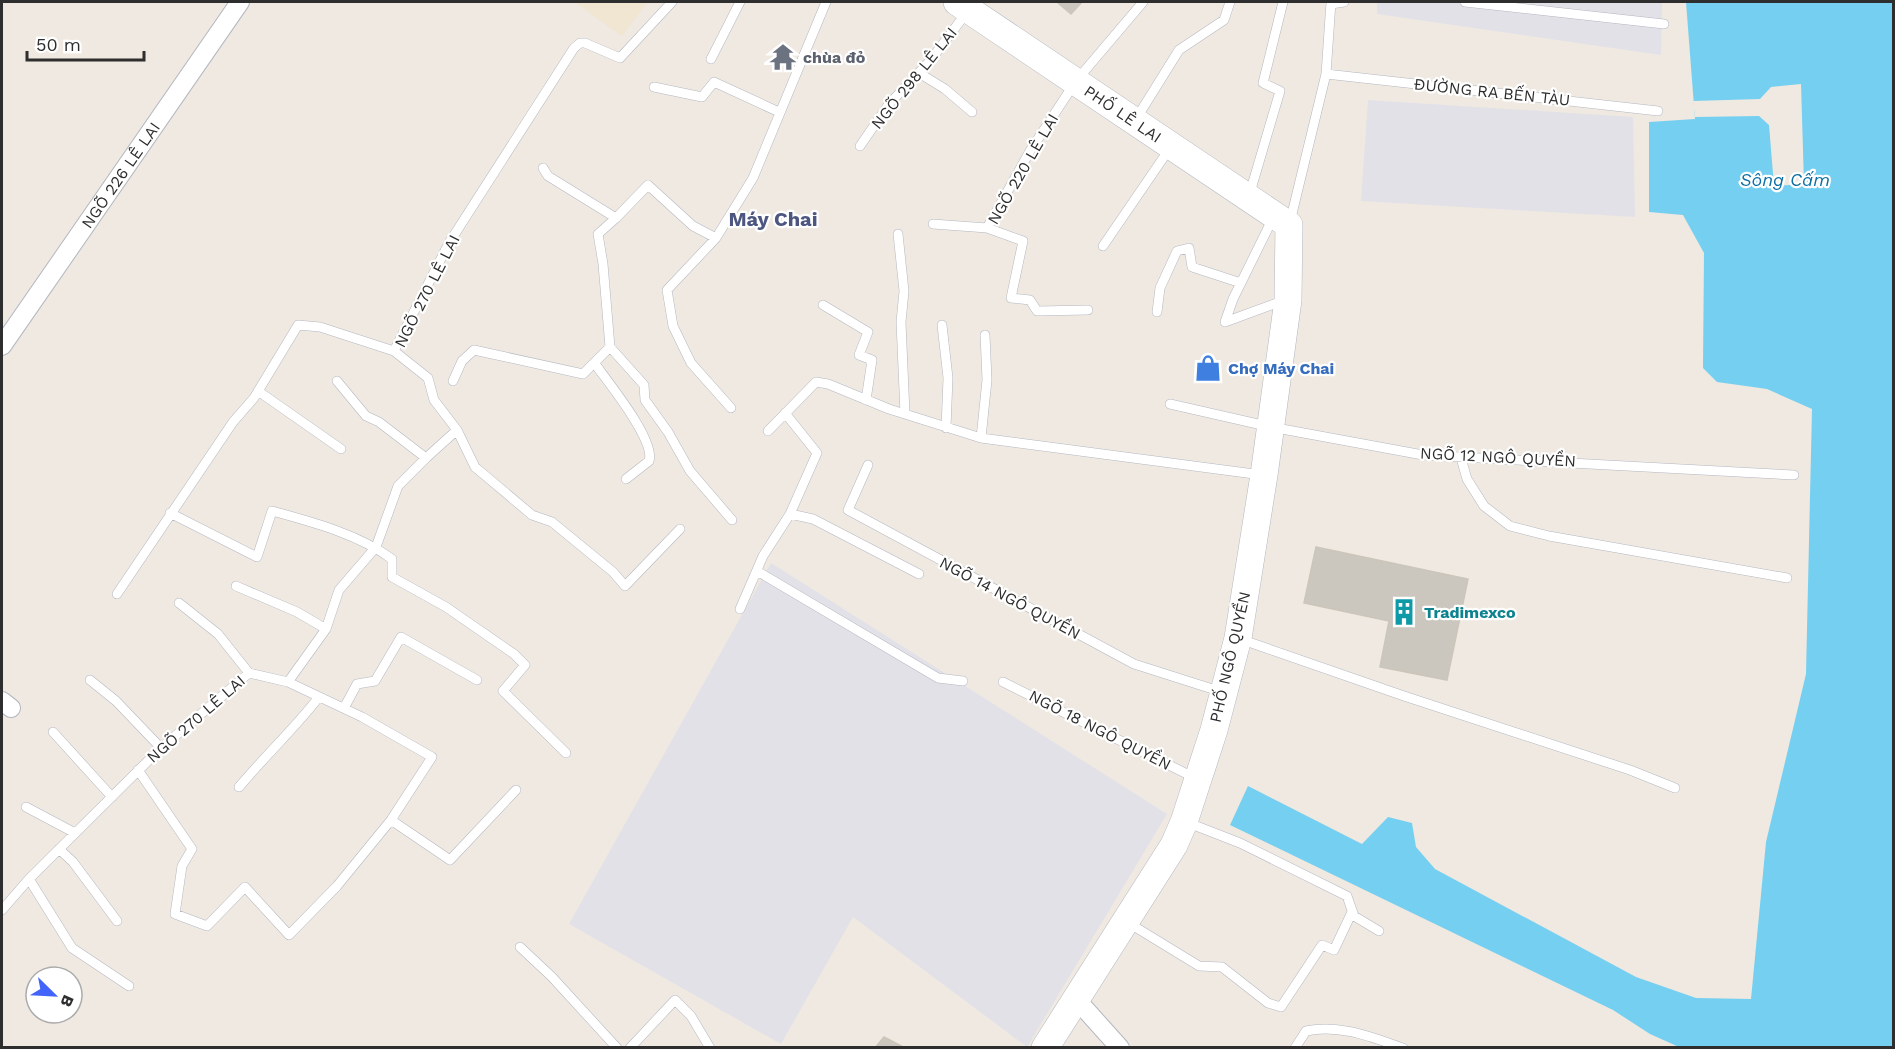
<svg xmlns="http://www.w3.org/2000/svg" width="1895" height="1049" viewBox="0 0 1895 1049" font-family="'Work Sans',sans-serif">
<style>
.industrial{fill:#e3e1e8}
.education{fill:#f0e6d1}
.water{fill:#75cff0}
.pier{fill:#efe9e1}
.building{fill:#cbc7bf;stroke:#cbc5ba;stroke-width:1.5}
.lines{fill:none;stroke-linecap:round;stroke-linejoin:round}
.lane-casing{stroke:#b4b7c1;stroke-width:10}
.street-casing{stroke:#b4b7c1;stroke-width:20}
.secondary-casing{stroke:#b4b7c1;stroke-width:28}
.lane{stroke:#fff;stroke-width:9}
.street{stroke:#fff;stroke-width:18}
.secondary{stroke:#fff;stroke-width:27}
.labels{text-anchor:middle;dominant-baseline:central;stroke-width:4.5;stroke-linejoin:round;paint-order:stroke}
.worship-label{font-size:16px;font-weight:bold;fill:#5b616d;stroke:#fff;text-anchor:start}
.street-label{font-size:16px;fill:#2e2e2e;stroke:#fff}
.shop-label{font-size:16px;font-weight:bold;fill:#366cbe;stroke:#fff;text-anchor:start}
.culture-label{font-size:16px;font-weight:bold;fill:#0d838f;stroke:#fff;text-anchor:start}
.water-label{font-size:18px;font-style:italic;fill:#0d6fa3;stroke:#fff}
.quarter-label{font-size:20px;font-weight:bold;fill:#4d5680;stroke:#fff}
</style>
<rect width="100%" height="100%" fill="#efe9e1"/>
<path class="industrial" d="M1377,2h285l-1,53 -284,-41z
M1368,100l265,17 2,100 -274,-16z
M771,563l396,251 -140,233 -174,-130 -72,127 -212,-120z"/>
<path class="education" d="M574,2h74l-26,34z"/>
<path class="water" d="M1686,2h207v1045h-214l-29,-13 -37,-24 -383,-185 18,-39 114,58 26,-27 24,6 4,24 19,22 201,108 60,21 55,1 15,-157 40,-168 6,-265 -45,-20 -50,-7 -14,-14 1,-115 -21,-38 -34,-3v-90l46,-3z"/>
<path class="pier" d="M1801,84l3,100 -30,2 -5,-61 -10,-9 -64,1 -2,-16 67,-2 11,-12z"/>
<path class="building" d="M1057,2h25l-11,12z
M1316,547l152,32 -21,101 -67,-13 9,-46 -85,-18z
M884,1037l21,11h-30z"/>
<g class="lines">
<defs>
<path id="lane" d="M672,2l-52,56 -35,-15h-5l-6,5 -125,195 -55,108 34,27 6,22 23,30 18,37 57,48 20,7 61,50 12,14 55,-57
M1465,2l199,22
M1331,4l13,-2
M711,59l29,-57
M919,73l26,16 27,23
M1326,74l332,37
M654,87l48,10 12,-15 65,30
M1136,119l43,-69 45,-30 6,-18
M860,146l29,-42 41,-43 37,-49
M543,168l5,8 68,42 32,-33 45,41 23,12
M1249,196l31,-105 -17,-8 20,-81
M616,218l-18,16 5,30 7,83 34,38 1,15 23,32 22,39 42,49
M1290,222l36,-148 5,-72
M933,224l54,4
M898,234l6,57 -3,31 4,92
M1103,246l67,-98
M823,305l45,27 -9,23 13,5 -6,40
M1088,310l-51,1 -7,-11 -19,-2 12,-57 -36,-13 43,-77 46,-70 67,-79
M1157,312l3,-24 17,-37 12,-3 3,19 49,16
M1225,322l8,-23 40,-81
M1225,322l60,-22
M942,325l6,53 -2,50
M595,364c13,18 61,77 54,97l-23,18
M337,381l29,35 13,6 47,36 31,-28
M453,381l9,-20 12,-11 109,24 27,-27
M258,391l83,58
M1170,404l101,23 152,28 371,20
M731,408l-40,-45 -18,-37 -6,-36 49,-52 37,-60 73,-176
M768,431l48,-49 12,2 61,25 92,29 281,37
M981,438l6,-58 -2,-45
M1461,458l6,21 17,27 26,20 39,10 238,42
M868,465l-20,45 286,154 88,28
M170,513l87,44 15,-46c40,11 86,23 120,48v18l54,30 68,47 11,11 -22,26 63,62
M790,514l23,5 106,55
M757,571l181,107 25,3
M236,586l61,26 29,17
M117,594l116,-172 21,-24 44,-73 22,2 74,24
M179,603l39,31 31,39
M740,609l23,-53 27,-42 27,-61 -32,-40
M1240,639l164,57 226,74 45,18
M90,680l26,21 45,47
M1003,682l192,96
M344,708l13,-24 18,-3 26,-44 76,43
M53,732l59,65
M138,770l54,79 -10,17 -7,48 32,12 38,-39 44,48 48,-49 54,-66 41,-63 -70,-40 -74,-35
M239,787c26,-31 55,-58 80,-90
M26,807l49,26
M391,820l59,40 66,-70
M1186,822l54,21 107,53 7,20 25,15
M59,849l14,13 44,59
M29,879l43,69 57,38
M2,910l27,-31 132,-131 88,-75 39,9 38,-53 13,-39 37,-43 22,-61 28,-28
M1127,922l72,44 23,1 46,36 13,4 41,-62 12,5 18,-38
M520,947l32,30 65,71
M630,1048l45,-48 16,16 19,32
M1295,1048l11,-17c34,-7 65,6 97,17"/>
<g id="street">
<path id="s1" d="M2,346l238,-344"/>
<path d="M2,701l9,7"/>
<path d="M1077,1000l43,48"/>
</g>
<g id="secondary">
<path id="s2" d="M957,2l332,223 -1,75 -24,175 -26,163 -24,92 -30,92 -10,23 -129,203"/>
</g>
</defs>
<use href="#lane" class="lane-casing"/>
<use href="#street" class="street-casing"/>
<use href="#secondary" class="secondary-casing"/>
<use href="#lane" class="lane"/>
<use href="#street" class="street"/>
<use href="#secondary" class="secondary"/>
</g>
<defs>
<symbol id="temple-bare" viewBox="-9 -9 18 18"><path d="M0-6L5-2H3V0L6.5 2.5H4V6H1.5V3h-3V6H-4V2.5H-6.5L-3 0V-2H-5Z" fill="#6b7280" stroke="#fff" stroke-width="2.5" paint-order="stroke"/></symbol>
<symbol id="shop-bare" viewBox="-9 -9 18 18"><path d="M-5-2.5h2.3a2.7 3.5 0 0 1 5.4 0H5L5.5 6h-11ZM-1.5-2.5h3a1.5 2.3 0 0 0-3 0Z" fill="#3f7fe0" stroke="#fff" stroke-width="2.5" paint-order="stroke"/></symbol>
<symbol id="building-bare" viewBox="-9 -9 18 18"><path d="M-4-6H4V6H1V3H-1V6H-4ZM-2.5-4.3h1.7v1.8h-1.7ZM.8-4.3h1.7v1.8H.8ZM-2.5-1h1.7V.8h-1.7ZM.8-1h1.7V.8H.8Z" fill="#0f9aa8" stroke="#fff" stroke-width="2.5" paint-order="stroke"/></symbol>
</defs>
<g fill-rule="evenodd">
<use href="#temple-bare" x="764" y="38" width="38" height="38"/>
<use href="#shop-bare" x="1189" y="349" width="38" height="38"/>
<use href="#building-bare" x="1385" y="593" width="38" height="38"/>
</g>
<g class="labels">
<g class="worship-label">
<text x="803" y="57">chùa đỏ</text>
</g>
<g class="street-label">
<text transform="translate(914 78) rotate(-51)">NGÕ 298 LÊ LAI</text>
<text transform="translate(1492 92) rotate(6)">ĐƯỜNG RA BẾN TÀU</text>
<text stroke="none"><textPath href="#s2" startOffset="200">PHỐ LÊ LAI</textPath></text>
<text transform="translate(1023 169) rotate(-60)">NGÕ 220 LÊ LAI</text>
<text stroke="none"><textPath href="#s1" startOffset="208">NGÕ 226 LÊ LAI</textPath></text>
<text transform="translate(427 291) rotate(-63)">NGÕ 270 LÊ LAI</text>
<text transform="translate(1498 457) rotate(3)">NGÕ 12 NGÔ QUYỀN</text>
<text transform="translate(1010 598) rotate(28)">NGÕ 14 NGÔ QUYỀN</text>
<text transform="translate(1230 657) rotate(-77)">PHỐ NGÔ QUYỀN</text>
<text transform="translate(196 719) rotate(-41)">NGÕ 270 LÊ LAI</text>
<text transform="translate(1100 730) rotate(27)">NGÕ 18 NGÔ QUYỀN</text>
</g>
<g class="shop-label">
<text x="1228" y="368">Chợ Máy Chai</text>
</g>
<g class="culture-label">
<text x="1424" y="612">Tradimexco</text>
</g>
<g class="water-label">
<text x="1785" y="179">Sông Cấm</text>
</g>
<g class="quarter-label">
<text x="773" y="219">Máy Chai</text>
</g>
</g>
<rect width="1895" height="1049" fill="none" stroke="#2e2e2e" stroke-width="6"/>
<g transform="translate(54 995) rotate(114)"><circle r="28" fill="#ffffff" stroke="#ababab" stroke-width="1.5"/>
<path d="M0-4.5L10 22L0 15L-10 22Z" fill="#4264fb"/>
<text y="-9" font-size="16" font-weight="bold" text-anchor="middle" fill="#2e2e2e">B</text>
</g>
<path d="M27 51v9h117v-9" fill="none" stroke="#2e2e2e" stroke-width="3"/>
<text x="36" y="51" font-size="18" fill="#2e2e2e" stroke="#ffffff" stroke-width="4.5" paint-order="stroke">50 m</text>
</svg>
